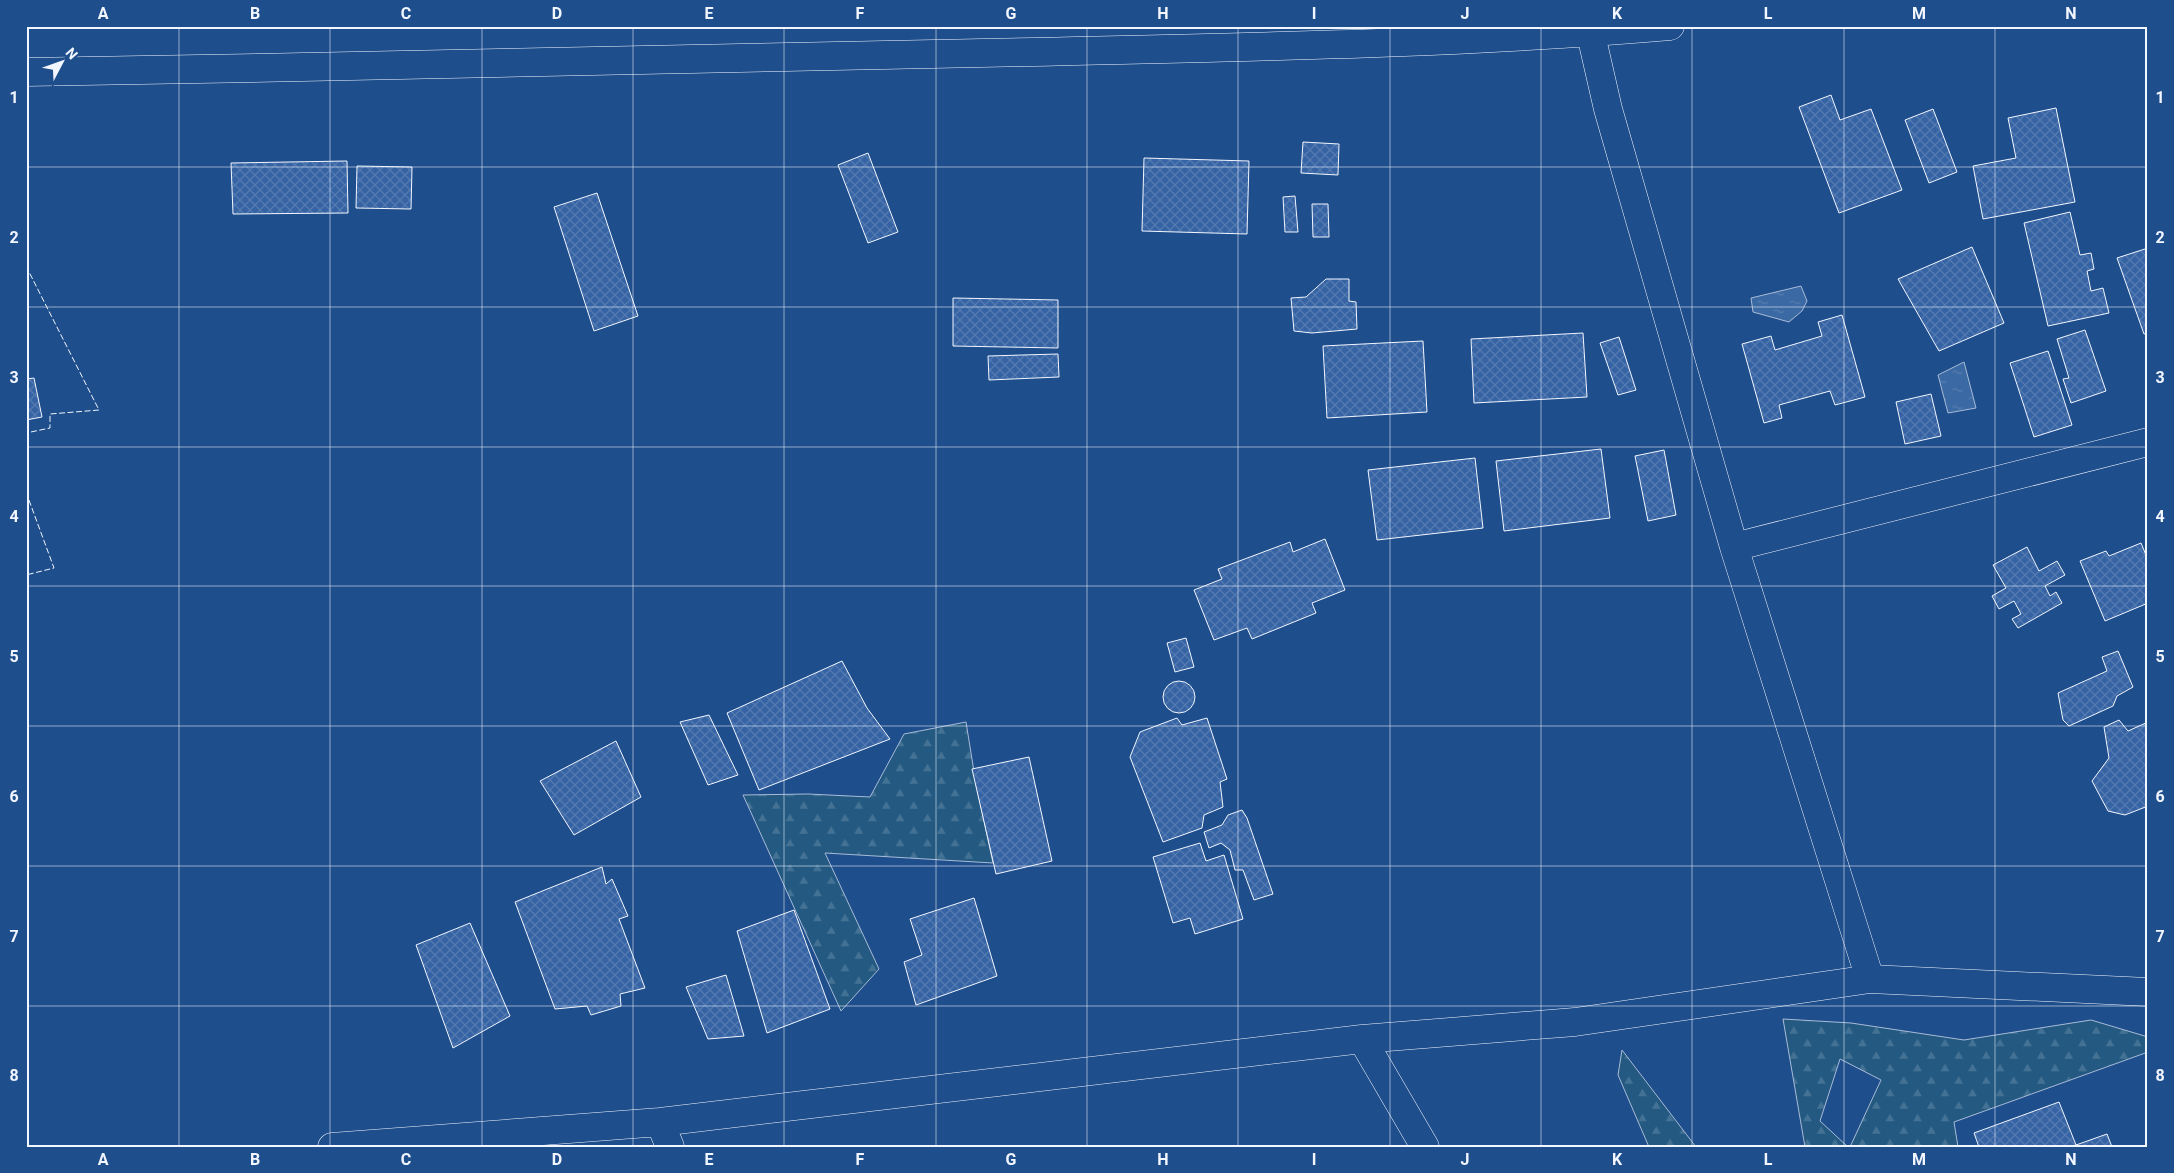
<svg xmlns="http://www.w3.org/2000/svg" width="2174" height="1173" viewBox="0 0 2174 1173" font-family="Roboto,sans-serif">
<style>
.forest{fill:url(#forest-firs);stroke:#a8bbd7}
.water{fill:url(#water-ripples);stroke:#a8bbd7}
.building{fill:url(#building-cross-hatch);stroke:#f2f6ff}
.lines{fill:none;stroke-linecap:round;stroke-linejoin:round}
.minor-casing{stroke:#f2f6ff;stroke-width:29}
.minor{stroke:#1f4e8c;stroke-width:28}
.fence{stroke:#f2f6ff;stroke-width:1;stroke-dasharray:6 2.5;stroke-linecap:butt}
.grid{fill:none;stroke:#f2f6ff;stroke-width:1;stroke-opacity:0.55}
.neatline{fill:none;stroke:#f2f6ff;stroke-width:2}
.grid-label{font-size:16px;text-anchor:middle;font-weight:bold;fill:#f2f6ff}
</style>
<defs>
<pattern id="forest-firs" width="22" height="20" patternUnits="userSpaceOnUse" patternTransform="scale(1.25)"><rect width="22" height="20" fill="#245a82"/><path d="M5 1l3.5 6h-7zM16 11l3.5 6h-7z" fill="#447295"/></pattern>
<pattern id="water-ripples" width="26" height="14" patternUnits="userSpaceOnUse" patternTransform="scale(1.25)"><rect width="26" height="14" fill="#3b69a3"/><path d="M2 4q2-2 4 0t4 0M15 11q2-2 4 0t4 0" fill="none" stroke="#587fb1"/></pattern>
<pattern id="building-cross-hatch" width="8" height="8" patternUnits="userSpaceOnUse" patternTransform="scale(1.25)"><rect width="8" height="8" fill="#3563a3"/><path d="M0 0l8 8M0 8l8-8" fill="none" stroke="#537ab1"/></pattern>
</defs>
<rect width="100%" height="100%" fill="#1f4e8c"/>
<path class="forest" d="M966,722l10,62 17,79 -168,-10 54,116 -38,42 -98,-216 65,-1 62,3 34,-63z
M1783,1019l68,4 113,17 127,-20 57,17v15l-194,70 4,25h-108l31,-67 -41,-21 -20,62 28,26h-43z
M1622,1050l74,97h-47l-31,-72z"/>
<path class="water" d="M1801,286l6,15 -5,10 -13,11 -36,-10 -2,-14z
M1964,362l12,46 -28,5 -10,-38z"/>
<path class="building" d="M1831,95l9,25 31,-11 31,81 -63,23 -40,-106z
M2056,108l19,94 -92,17 -10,-53 43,-8 -8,-40z
M1933,109l24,63 -28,11 -24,-63z
M1303,142l36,2 -1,31 -37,-2z
M868,153l30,79 -30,11 -30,-78z
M1144,158l105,3 -2,73 -105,-3z
M347,161l1,52 -115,1 -2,-51z
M357,166l55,1 -1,42 -55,-1z
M597,193l41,123 -44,15 -40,-124z
M1295,196l3,36h-13l-2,-35z
M1312,204h16l1,33h-16z
M2070,212l10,43 11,-2 3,16 -7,2 4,20 12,-3 6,25 -61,13 -24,-103z
M1972,247l32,76 -65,28 -41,-72z
M2148,248v85l-4,1 -27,-76z
M1326,279h23v22l7,1 1,27 -45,4 -18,-2 -3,-33 15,-1z
M953,298l105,2v48l-105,-2z
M1842,315l23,82 -30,8 -5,-14 -51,14 3,13 -18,5 -22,-79 29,-8 4,14 47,-14 -4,-14z
M2085,330l21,61 -35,12 -8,-24 6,-1 -12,-39z
M1583,333l4,64 -113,6 -3,-64z
M1619,337l17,53 -18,5 -18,-52z
M1423,341l4,71 -100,6 -4,-72z
M2048,351l24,74 -38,12 -24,-74z
M1058,354l1,23 -70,3 -1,-24z
M34,378l8,39 -16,3v-41z
M1931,394l10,42 -36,8 -9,-42z
M1601,449l9,69 -106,13 -8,-70z
M1664,450l12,65 -28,6 -13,-65z
M1475,458l8,70 -106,12 -9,-70z
M1325,539l20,51 -33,13 4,10 -64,26 -5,-11 -33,12 -20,-50 28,-11 -4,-10 72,-27 3,10z
M2141,543l7,17v43l-43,18 -25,-60 26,-10 3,5z
M2027,547l12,24 18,-10 8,14 -20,11 5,10 6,-4 6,11 -44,25 -6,-9 9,-5 -7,-13 -15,8 -7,-13 14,-8 -13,-23z
M1186,638l8,29 -19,5 -8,-29z
M2118,651l15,36 -16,9 -4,10 -44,20 -6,-6 -5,-27 49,-22 -5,-14z
M842,661l25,47 23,31 -131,51 -32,-77z
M1163 697a16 16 0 1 1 32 0a16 16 0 1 1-32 0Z
M709,715l29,60 -30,10 -28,-63z
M1177,718l5,7 25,-7 20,61 -7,3 3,25 -19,8 -2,13 -39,14 -33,-85 10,-25z
M2119,720l9,11 20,-9v84l-23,9 -17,-4 -16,-30 17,-23 -5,-31z
M616,741l25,56 -67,38 -34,-54z
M1029,757l23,104 -56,13 -24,-105z
M1242,810l5,8 26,76 -19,6 -11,-30h-8l-5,-20 -9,-7 -12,5 -5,-16 18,-7 6,-10z
M1200,843l6,18 18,-6 19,64 -48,15 -5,-16 -17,5 -20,-66z
M602,867l4,17 6,-5 16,37 -9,3 26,69 -25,6 1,12 -30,9 -4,-9 -32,3 -40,-107z
M974,898l23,78 -81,29 -12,-43 18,-7 -12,-36z
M794,910l36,99 -63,24 -30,-102z
M470,923l40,93 -57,32 -37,-103z
M726,975l18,61 -36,3 -22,-52z
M2059,1102l17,43 31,-11 5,13h-133l-5,-14z"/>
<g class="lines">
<defs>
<path id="minor" d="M1589,26l19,83 126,438 136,432
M26,72c336,-6 672,-11 1008,-20 212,-5 425,-8 636,-26
M1734,547l414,-105
M1362,1039l63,108
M660,1122l10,25
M332,1147l328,-25 702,-83 213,-17 295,-43 278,13"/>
</defs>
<use href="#minor" class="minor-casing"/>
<use href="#minor" class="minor"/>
<path class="fence" d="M26,266l73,144 -49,4v14l-24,5
M26,492l28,76 -28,7"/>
</g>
<path class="grid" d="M179,26v1121M330,26v1121M482,26v1121M633,26v1121M784,26v1121M936,26v1121M1087,26v1121M1238,26v1121M1390,26v1121M1541,26v1121M1692,26v1121M1844,26v1121M1995,26v1121M26,167h2122M26,307h2122M26,447h2122M26,586h2122M26,726h2122M26,866h2122M26,1006h2122"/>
<rect width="2174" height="1173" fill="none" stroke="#1f4e8c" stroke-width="55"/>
<g transform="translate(62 62) rotate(49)" stroke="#1f4e8c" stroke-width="4" paint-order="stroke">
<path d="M0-4L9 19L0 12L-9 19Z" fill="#f2f6ff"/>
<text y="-8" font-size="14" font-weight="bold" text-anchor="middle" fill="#f2f6ff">N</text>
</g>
<rect x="28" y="28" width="2118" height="1118" class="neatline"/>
<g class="grid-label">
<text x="103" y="19">A</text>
<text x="255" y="19">B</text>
<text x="406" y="19">C</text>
<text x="557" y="19">D</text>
<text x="709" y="19">E</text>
<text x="860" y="19">F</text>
<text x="1011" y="19">G</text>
<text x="1163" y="19">H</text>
<text x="1314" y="19">I</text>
<text x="1465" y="19">J</text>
<text x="1617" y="19">K</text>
<text x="1768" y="19">L</text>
<text x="1919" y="19">M</text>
<text x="2071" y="19">N</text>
<text x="14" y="103">1</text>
<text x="2160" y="103">1</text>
<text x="14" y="243">2</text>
<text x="2160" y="243">2</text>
<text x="14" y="383">3</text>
<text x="2160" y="383">3</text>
<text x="14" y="522">4</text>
<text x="2160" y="522">4</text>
<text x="14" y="662">5</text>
<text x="2160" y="662">5</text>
<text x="14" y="802">6</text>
<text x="2160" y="802">6</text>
<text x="14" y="942">7</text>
<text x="2160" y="942">7</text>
<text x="14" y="1081">8</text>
<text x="2160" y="1081">8</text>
<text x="103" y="1165">A</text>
<text x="255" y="1165">B</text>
<text x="406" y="1165">C</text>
<text x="557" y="1165">D</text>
<text x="709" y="1165">E</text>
<text x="860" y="1165">F</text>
<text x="1011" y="1165">G</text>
<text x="1163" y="1165">H</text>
<text x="1314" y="1165">I</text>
<text x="1465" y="1165">J</text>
<text x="1617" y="1165">K</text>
<text x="1768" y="1165">L</text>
<text x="1919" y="1165">M</text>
<text x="2071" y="1165">N</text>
</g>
</svg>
